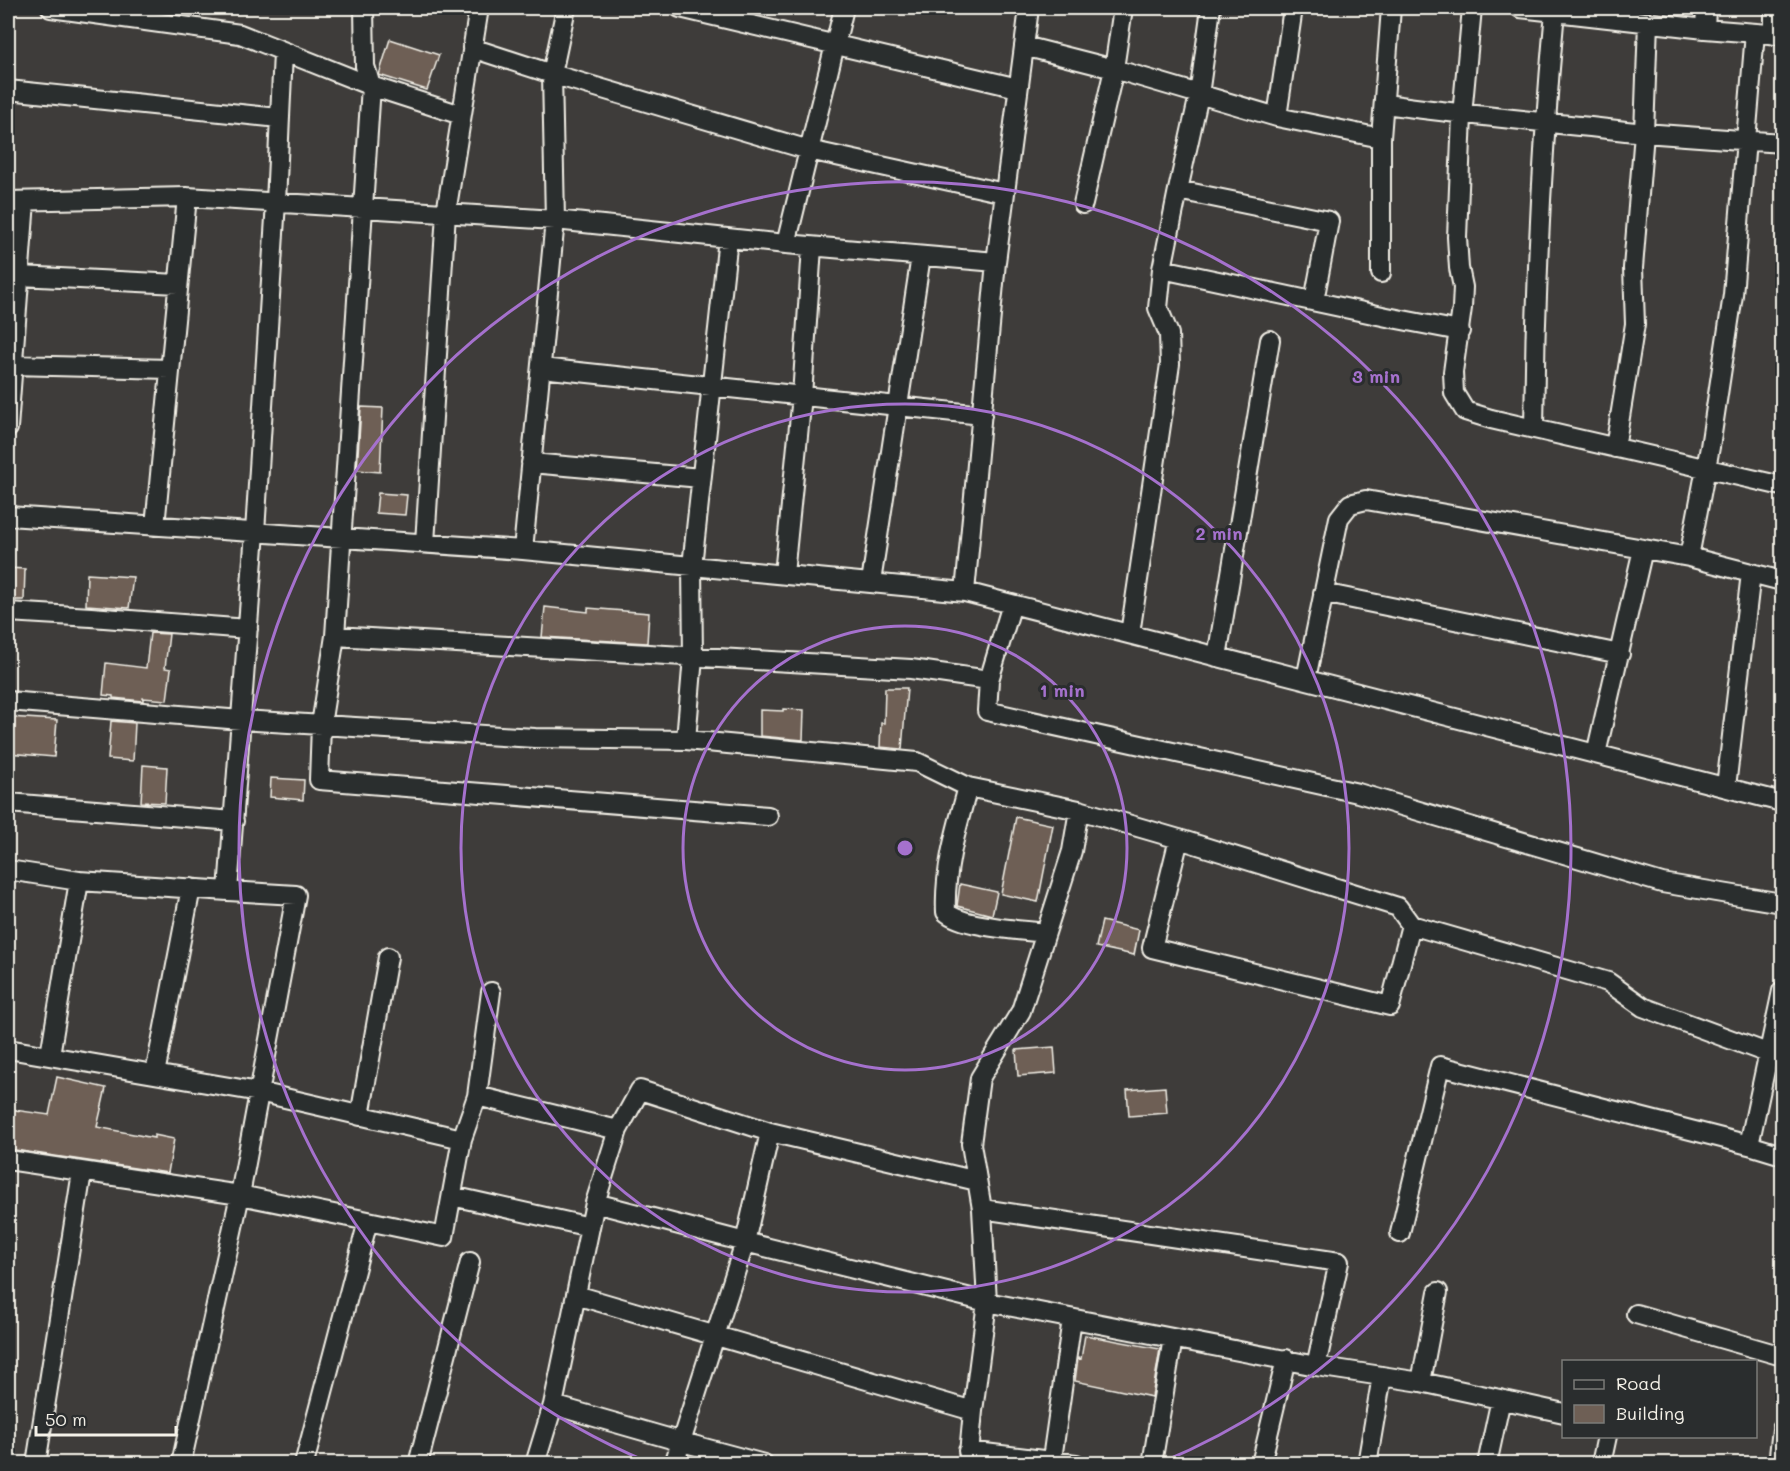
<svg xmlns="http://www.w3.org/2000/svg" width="1790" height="1471" viewBox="0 0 1790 1471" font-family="Mali,sans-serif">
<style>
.building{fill:#6e5f55;stroke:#f4f1e8;stroke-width:1.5}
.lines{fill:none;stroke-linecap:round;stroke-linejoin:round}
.street-casing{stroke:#f4f1e8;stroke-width:22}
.street{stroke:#2a2d2e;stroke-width:18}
.ring{fill:none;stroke:#a571cd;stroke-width:3}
.centre{fill:#a571cd;stroke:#2a2d2e;stroke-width:3}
.ring-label{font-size:18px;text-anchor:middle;font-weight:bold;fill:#a571cd;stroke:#2a2d2e;stroke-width:6;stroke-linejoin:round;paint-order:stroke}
</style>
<rect width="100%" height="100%" fill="#3e3c3a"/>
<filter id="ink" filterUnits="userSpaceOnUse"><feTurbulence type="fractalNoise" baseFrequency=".0167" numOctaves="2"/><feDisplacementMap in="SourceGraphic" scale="12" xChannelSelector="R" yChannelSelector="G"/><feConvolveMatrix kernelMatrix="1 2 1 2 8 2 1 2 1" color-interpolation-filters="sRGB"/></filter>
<g filter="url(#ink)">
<path class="building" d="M390,39l49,16 -12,35 -48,-15z
M361,407l22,1 -3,64 -23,-2z
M378,493l29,2 -2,20 -29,-2z
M8,568l17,1 -1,31h-16z
M87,574l46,3 -4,31 -43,-3z
M545,607l43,5v-4l61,5 -2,30 -105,-6z
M150,633l19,1 -4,34 6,1 -4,31 -24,-2v3l-30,-3v-2l-10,-1 3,-32 40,5z
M885,688h22l-5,61 -22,-2 1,-24h3z
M783,709l21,1 -1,30 -43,-4v-26l23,1z
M8,717l49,3 -3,37 -46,-4z
M111,721l24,2 -2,38 -25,-2z
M143,765l24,2 -2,36 -24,-1z
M271,778l33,2 -1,20 -33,-3z
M1016,817l37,8 -15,77 -37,-8z
M960,884l37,8 -5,23 -35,-9z
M1102,921l37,9 -5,25 -38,-8z
M1054,1047l2,26 -38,3 -2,-26z
M57,1077l49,11 -9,39 57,11v-3l20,4 -6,34 -160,-24v-40l41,6z
M1165,1087l2,26 -38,3 -2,-26z
M1085,1335l75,14 -8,48 -77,-16 3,-23 3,1z"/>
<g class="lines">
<defs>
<path id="street" d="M51,8l189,26 131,52 90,29
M364,8l1,58 6,20 -36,550 576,33 78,11 23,-76
M680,8l338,80
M844,8l-58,236 210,18 33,-254
M1211,8l-12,87 -21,95 151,31 -15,80
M1472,8l-10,107 -5,122 2,31 4,19 -1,21 -9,64 1,21 11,18 26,8 291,67
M1520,8l185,21 77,6
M1774,8v27
M1705,29l1,-21
M1024,46l90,23 163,48 104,21 10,-130
M472,48l80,26 14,-66
M8,90l271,28
M1385,104c86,12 173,19 259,29l4,-111
M1277,117l16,-109
M8,201l179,-4 368,23 231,24
M1083,204l31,-135 9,-61
M1162,269l225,48 73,14
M1381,273v-135
M20,276l158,8
M13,365l157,4
M541,368l441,47
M8,428l17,-227
M1534,429c1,-140 8,-279 21,-418
M1615,448l20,-124 -2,-56 11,-135 138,10
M531,463l170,15
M8,516l515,34 442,42 31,-330
M155,526l32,-329
M425,543l21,-330 33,-205
M523,550l32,-330 -3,-146 257,76 195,43
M1689,557l21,-110 23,-152 22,-262
M784,574l18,-178 10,-149
M871,582l50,-326
M965,592l817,210
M1323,593l297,61
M8,612l83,5 157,12
M1130,634l40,-270 -1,-30 -11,-26 4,-39 16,-79
M335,636l-14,89 -2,55 449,36
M1217,657l53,-317
M1306,679l33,-161 11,-14 16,-4 323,57 93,24
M989,680l-2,31 371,82 304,90 120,20
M8,701l233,19 294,18 151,2 7,-83 -1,-91 36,-328
M686,740l231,22 51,25 111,23 -7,41 -51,160 -41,67 -9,66 11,65 357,53 -23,104 105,16 17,-90
M1596,754l47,-205
M968,787c-11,40 -24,82 -22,125 16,15 76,18 99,21
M1726,787l25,-214
M8,803l226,18
M1079,810l100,29 219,68 13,18 -21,81 -238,-58 27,-109
M8,870l71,11 149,10 27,-359 21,-330 7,-149
M1411,925l197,57 35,25 127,47
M1782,991l-33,154 33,10
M8,1049l251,43 203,47 -18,98 -76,-16 -64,243
M50,1055l29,-174
M155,1074l36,-186
M477,1096l14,-104
M360,1116l28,-159
M770,1132l-25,110 242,60 329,64
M462,1139l15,-43 141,34 22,-40 130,42 207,49
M8,1160l232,35 56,-300 -68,-4
M452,1196l138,31
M595,1203l150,39 -71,222
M1400,1233l40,-167 309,79
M576,1295l397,116 14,-109 -5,-93
M1636,1314l146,42
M1421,1382l143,31
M553,1405l129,37 82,22
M968,1451l108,13
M1052,1459l20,-140
M36,1464l46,-292
M181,1464l59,-269 128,26
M418,1464l52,-202
M535,1464l18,-59 42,-202 23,-73
M968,1464l5,-53
M1152,1464l21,-126
M1261,1464l25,-105
M1367,1464l15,-88
M1487,1464l14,-65
M1601,1464l6,-28
M1778,1464l4,-35"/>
</defs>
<use href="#street" class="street-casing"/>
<use href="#street" class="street"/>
</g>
</g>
<g class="ring">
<circle cx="905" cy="848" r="222"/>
<circle cx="905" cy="848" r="444"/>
<path d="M650 1463A666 666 0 1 1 1160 1463"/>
</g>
<circle cx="905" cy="848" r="9" class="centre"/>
<g class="ring-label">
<text x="1376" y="383">3 min</text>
<text x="1219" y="540">2 min</text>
<text x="1062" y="697">1 min</text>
</g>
<rect width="1790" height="1471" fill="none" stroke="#2a2d2e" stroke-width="30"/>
<rect x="15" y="15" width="1760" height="1441" fill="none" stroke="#f4f1e8" stroke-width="2" filter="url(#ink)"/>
<rect x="1562" y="1360" width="195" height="78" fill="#2a2d2e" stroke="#7b7b78" stroke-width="1.5"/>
<rect x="1574" y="1380" width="30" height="9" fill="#2a2d2e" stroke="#7b7b78" stroke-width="1.5"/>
<text x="1616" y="1390" font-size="18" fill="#f4f1e8">Road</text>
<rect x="1574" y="1405" width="30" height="18" fill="#6e5f55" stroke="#7b7b78" stroke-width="1.5"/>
<text x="1616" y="1420" font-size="18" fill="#f4f1e8">Building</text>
<path d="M36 1426v9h140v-9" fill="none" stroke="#f4f1e8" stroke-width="3"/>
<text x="45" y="1426" font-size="18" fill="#f4f1e8" stroke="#2a2d2e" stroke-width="4.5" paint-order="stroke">50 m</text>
</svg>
